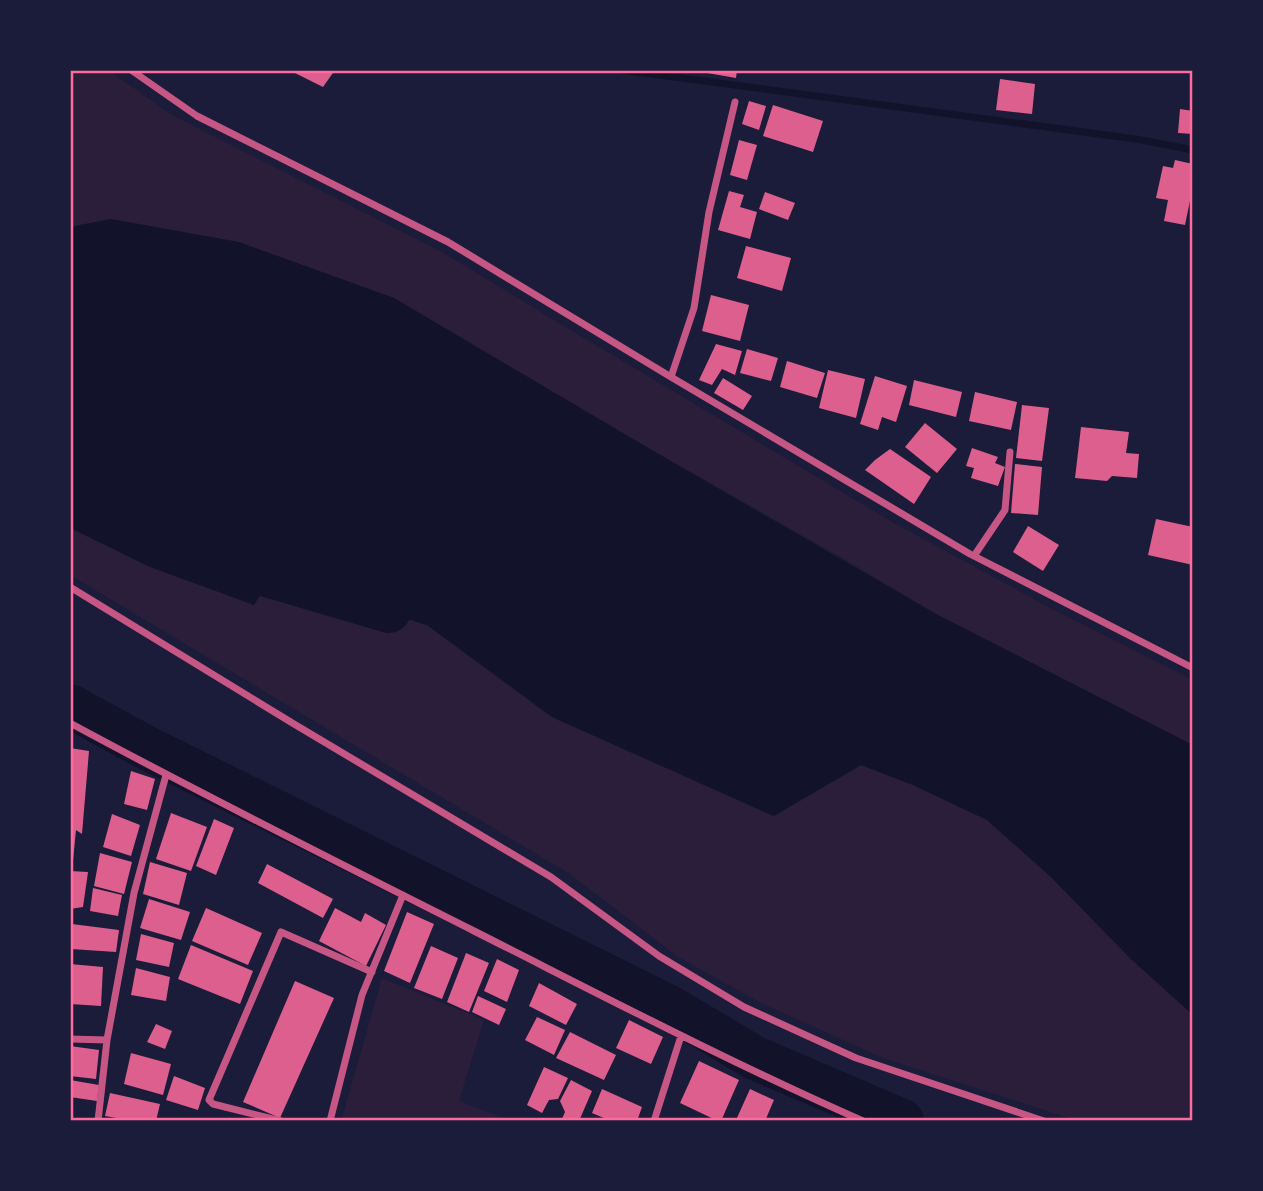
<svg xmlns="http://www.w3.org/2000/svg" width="1263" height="1191" viewBox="0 0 1263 1191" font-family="'Alegreya Sans',sans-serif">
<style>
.green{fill:#2a1e3b}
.water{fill:#12122b}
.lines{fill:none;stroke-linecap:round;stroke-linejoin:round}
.stream{stroke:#12122b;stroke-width:7}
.river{stroke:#12122b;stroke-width:44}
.building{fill:#dd5f8e}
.minor{stroke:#c65784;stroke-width:7}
.neatline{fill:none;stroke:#ff6b9d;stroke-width:2.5}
</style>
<rect width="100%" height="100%" fill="#1b1b3a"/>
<path class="green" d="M70,70h38l64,45 272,138 108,66 344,205 162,88 135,68v69l-232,-120 -124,-74 -365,-207 -361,-129 -41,8z
M70,527l183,78 21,-29 153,49 125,92 221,99 88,-51 52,20 74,35 64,57 80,82 62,56v106h-115l-195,-63 -122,-55 -83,-46 -108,-83 -500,-299z
M382,978l102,42 -25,81 53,20h-171z"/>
<path class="water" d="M111,219l128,23 155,56 273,161 269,155 257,131v270l-62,-56 -80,-82 -64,-57 -74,-35 -52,-20 -87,51 -222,-99 -125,-92 -155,-49 -18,29 -104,-38 -80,-39v-301z"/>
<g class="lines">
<path class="stream" d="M622,70l514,69 57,11"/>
<path class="river" d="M215,560l174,51
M70,706l75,41 524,260 86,51 147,63"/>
</g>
<path class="building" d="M289,70h46l-12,17z
M697,70h40l-1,8 -40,-7z
M1000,79l35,5 -3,30 -36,-4z
M749,101l17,5 -7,24 -17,-6z
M773,105l50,16 -10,31 -50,-16z
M1180,109l13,2v23l-15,-1z
M739,140l18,5 -10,35 -17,-5z
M1175,160l18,4v22l-8,39 -21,-4 4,-21 -12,-2 7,-32 10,2z
M729,191l15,4 -4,12 17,5 -7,27 -32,-9z
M765,192l30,11 -7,17 -29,-11z
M746,246l45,12 -9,33 -45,-13z
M711,295l38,10 -9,36 -38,-10z
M716,344l26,7 -7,24 -13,-6 -10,16 -13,-5z
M747,349l31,9 -7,23 -31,-8z
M787,361l38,12 -8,25 -37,-11z
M828,370l37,9 -9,39 -37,-10z
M875,376l32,10 -11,36 -14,-5 -4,13 -18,-6z
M723,378l29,18 -9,14 -29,-17z
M914,380l48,12 -6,25 -47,-12z
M975,392l42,10 -6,28 -42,-9z
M1022,405l27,3 -7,53 -26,-3z
M925,423l32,26 -20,24 -32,-26z
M1081,427l48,5 -3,21 13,1 -2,24 -25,-2 -5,5 -32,-3z
M972,448l26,9 -3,6 10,4 -7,19 -27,-8 3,-10 -8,-2z
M890,449l41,28 -17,27 -49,-34 10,-10z
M1015,464l27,3 -4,48 -27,-2z
M1156,519l37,8v38l-45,-10z
M1028,526l31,19 -16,26 -30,-19z
M70,748l19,3 -7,83 -6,-4 -4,41 -2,-1z
M131,771l24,8 -8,31 -23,-6z
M171,813l36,14 -16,44 -35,-12z
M112,814l28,11 -9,31 -28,-9z
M214,819l20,9 -18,47 -20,-9z
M100,853l32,9 -8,32 -30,-8z
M150,862l37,11 -8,32 -36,-11z
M267,864l66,35 -10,19 -65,-35z
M70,871l18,1 -5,35 -13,2z
M93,888l29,7 -4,21 -28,-5z
M149,899l41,13 -9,28 -41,-12z
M206,908l56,25 -14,32 -56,-24z
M335,908l26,14 4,-9 21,12 -20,41 -47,-25z
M407,912l27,12 -24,59 -26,-12z
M72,924l47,6 -3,22 -45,-3z
M141,934l33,9 -5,24 -33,-7z
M191,945l62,26 -13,33 -62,-25z
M431,946l27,12 -16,41 -28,-11z
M466,953l23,10 -20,49 -22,-10z
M497,959l22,11 -12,32 -23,-11z
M70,964l33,3 -2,39 -31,-2z
M136,968l34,9 -4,24 -35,-6z
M295,981l39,17 -54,120 -37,-16z
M539,983l38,21 -11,21 -37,-19z
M478,996l28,13 -7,16 -27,-13z
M537,1017l28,13 -11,25 -29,-15z
M629,1020l34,17 -12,27 -35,-16z
M156,1024l16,7 -7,18 -18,-7z
M570,1032l46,23 -12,25 -48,-22z
M70,1046l29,4 -3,29 -26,-3z
M131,1053l40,11 -8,31 -39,-11z
M699,1061l40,19 -18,41h-3l-38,-18z
M544,1067l24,11 -10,21 -9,1 -7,13 -15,-8z
M174,1076l31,12 -7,22 -32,-10z
M70,1080l29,5 -2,16 -27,-4z
M571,1080l21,11 -13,30h-18l4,-9 -5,-11z
M602,1089l40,18 -5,14h-26l-19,-8z
M750,1089l24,11 -9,21 -29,-1z
M110,1093l50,11 -4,17h-21l-30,-5z"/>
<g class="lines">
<path class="minor" d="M131,70l66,46 251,126 223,135 299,177 223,114
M671,377l23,-69 15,-96 26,-110
M974,556l31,-46 5,-58
M70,587l224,137 257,153 108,79 85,51 112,51 188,63
M70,723c133,72 269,140 404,208 129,65 257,132 389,190
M70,1039l37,1
M98,1121l9,-81 27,-147 32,-118
M281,1121l-68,-17 -4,-4 72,-168 91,40
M330,1121l32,-126 41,-100
M654,1121l27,-85"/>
</g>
<rect width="1263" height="1191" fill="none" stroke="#1b1b3a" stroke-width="144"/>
<rect x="72" y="72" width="1119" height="1047" class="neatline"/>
</svg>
